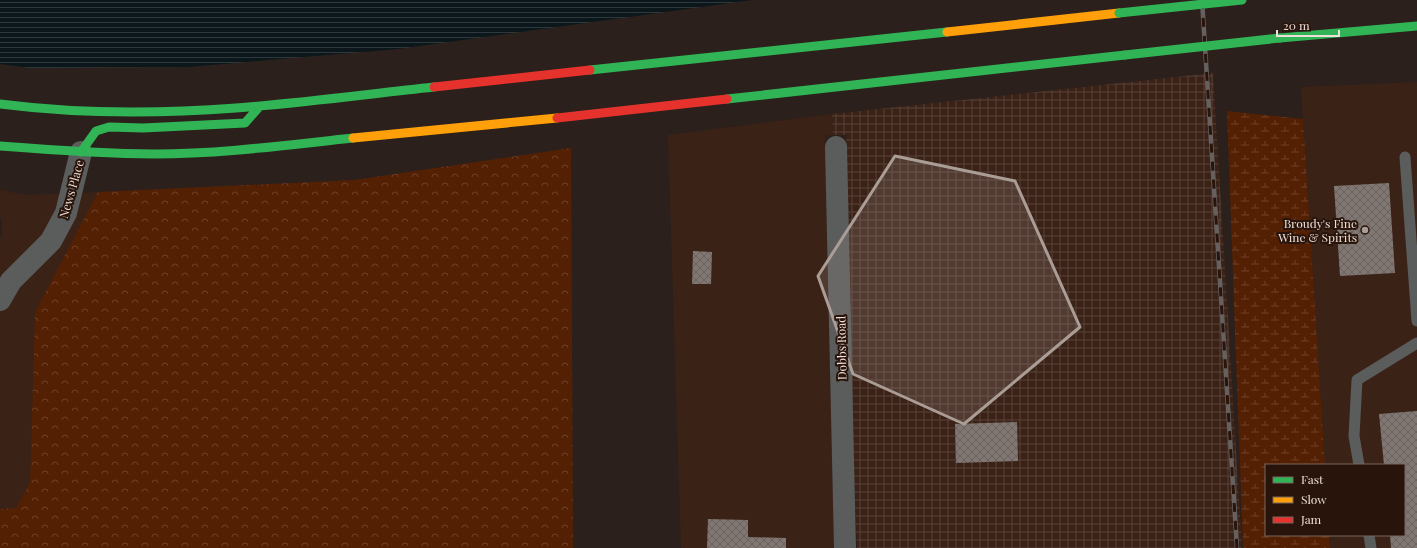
<svg xmlns="http://www.w3.org/2000/svg" width="1417" height="548" viewBox="0 0 1417 548" font-family="'Playfair Display',serif">
<style>
.built{fill:#3b2217}
.industrial{fill:url(#industrial-grid)}
.forest{fill:url(#forest-crowns)}
.wetland{fill:url(#wetland-marsh)}
.water{fill:url(#water-rules)}
.building{fill:url(#building-cross-hatch)}
.lines{fill:none;stroke-linecap:round;stroke-linejoin:round}
.lane{stroke:#5b5c5c;stroke-width:11}
.street{stroke:#5b5c5c;stroke-width:22}
.fast{stroke:#30b455;stroke-width:9}
.slow{stroke:#ff9f0a;stroke-width:9}
.jam{stroke:#e5322d;stroke-width:9}
.rail-casing{stroke:#66615f;stroke-width:4.5}
.rail{stroke:#28140b;stroke-width:3;stroke-dasharray:9;stroke-linecap:butt}
.fast-bridge{stroke:#30b455;stroke-width:9}
.marked{fill:#aa9d96;fill-opacity:0.2;stroke:#aa9d96;stroke-width:3;stroke-linejoin:round}
.poi-dot{fill:#aa9d96;stroke:#28140b;stroke-width:1.5}
.labels{text-anchor:middle;dominant-baseline:central;stroke-width:4;stroke-linejoin:round;paint-order:stroke}
.street-label{font-size:12px;fill:#eee0d9;stroke:#28140b}
.poi-label{font-size:12px;fill:#eee0d9;stroke:#28140b;text-anchor:end}
</style>
<defs>
<pattern id="industrial-grid" width="8" height="8" patternUnits="userSpaceOnUse"><rect width="8" height="8" fill="#3b2217"/><path d="M0 4h8M4 0v8" fill="none" stroke="#584238"/></pattern>
<pattern id="forest-crowns" width="20" height="18" patternUnits="userSpaceOnUse"><rect width="20" height="18" fill="#542004"/><path d="M2 6a3 3 0 1 1 6 0M12 15a3 3 0 1 1 6 0" fill="none" stroke="#6d4028"/></pattern>
<pattern id="wetland-marsh" width="20" height="14" patternUnits="userSpaceOnUse"><rect width="20" height="14" fill="#542004"/><path d="M1 5h8M5 5V1M11 12h8M15 12V8" fill="none" stroke="#6d4028"/></pattern>
<pattern id="water-rules" width="6" height="5" patternUnits="userSpaceOnUse"><rect width="6" height="5" fill="#0b171b"/><path d="M0 2.5h6" fill="none" stroke="#2f383c"/></pattern>
<pattern id="building-cross-hatch" width="8" height="8" patternUnits="userSpaceOnUse"><rect width="8" height="8" fill="#817772"/><path d="M0 0l8 8M0 8l8-8" fill="none" stroke="#6a625e"/></pattern>
</defs>
<rect width="100%" height="100%" fill="#2b201b"/>
<path class="built" d="M1417,82v466h-87l-1,-13h75v-70h-79l-24,-378z
M832,114l1,21 -8,1 9,412h-153l-13,-413z
M0,190l26,5 72,-3 -63,120 -5,171 -14,25 -16,1v-271l2,-2v-17l-2,-1z"/>
<path class="industrial" d="M1213,73l29,475h-385l-3,-69 -8,-344h-13l-1,-21z"/>
<path class="forest" d="M571,148l2,400h-573v-39l16,-1 14,-25 5,-171 63,-120 256,-12z"/>
<path class="wetland" d="M1227,111l76,8 22,346h-59v70h63l1,13h-87z"/>
<path class="water" d="M0,0h752l-354,49 -210,18 -158,1 -30,-4z"/>
<path class="building" d="M1389,183l6,90 -55,3 -6,-90z
M693,251l19,1 -1,32h-19z
M1417,411v137h-26l-1,-13h14v-70h-20l-5,-51z
M1017,422l1,39 -62,2 -1,-39z
M708,519l40,1v17l38,1v10h-79z"/>
<g class="lines">
<path class="lane" d="M1405,157l12,164
M1359,465l-5,-29 3,-56 60,-37
M1369,535l2,13"/>
<path class="street" d="M836,147l9,401
M0,300l11,-19 40,-40 15,-28 15,-61"/>
<path class="fast" d="M1280,38l137,-12
M590,70l357,-38
M727,99l398,-44
M0,104c78,10 157,10 236,4 66,-5 132,-14 198,-21
M0,146c51,4 103,8 154,8 67,0 133,-9 199,-16
M81,152l15,-21 13,-4 34,1 102,-5 15,-17"/>
<path class="slow" d="M947,32l172,-19
M353,138l204,-20"/>
<path class="jam" d="M434,87l156,-17
M557,118l170,-19"/>
<defs>
<path id="rail" d="M1202,0l35,548"/>
</defs>
<use href="#rail" class="rail-casing"/>
<use href="#rail" class="rail"/>
<path class="fast-bridge" d="M1119,13l123,-13
M1125,55l155,-17"/>
</g>
<path class="marked" d="M895,156l120,25 65,146 -116,97 -111,-50 -35,-98z"/>
<circle class="poi-dot" cx="1365" cy="230" r="4"/>
<g class="labels">
<g class="street-label">
<text transform="translate(71 189) rotate(-74)">News Place</text>
<text transform="translate(841 348) rotate(-91)">Dobbs Road</text>
</g>
<g class="poi-label">
<text x="1357" y="223">Broudy's Fine<tspan x="1357" dy="14">Wine &amp; Spirits</tspan></text>
</g>
</g>
<rect x="1265" y="464" width="140" height="72" fill="#28140b" stroke="#77665d"/>
<rect x="1273" y="477" width="20" height="6" fill="#30b455" stroke="#77665d"/>
<text x="1301" y="484" font-size="12" fill="#eee0d9">Fast</text>
<rect x="1273" y="497" width="20" height="6" fill="#ff9f0a" stroke="#77665d"/>
<text x="1301" y="504" font-size="12" fill="#eee0d9">Slow</text>
<rect x="1273" y="517" width="20" height="6" fill="#e5322d" stroke="#77665d"/>
<text x="1301" y="524" font-size="12" fill="#eee0d9">Jam</text>
<path d="M1277 30v6h62v-6" fill="none" stroke="#eee0d9" stroke-width="2"/>
<text x="1283" y="30" font-size="12" fill="#eee0d9" stroke="#28140b" stroke-width="3" paint-order="stroke">20 m</text>
</svg>
